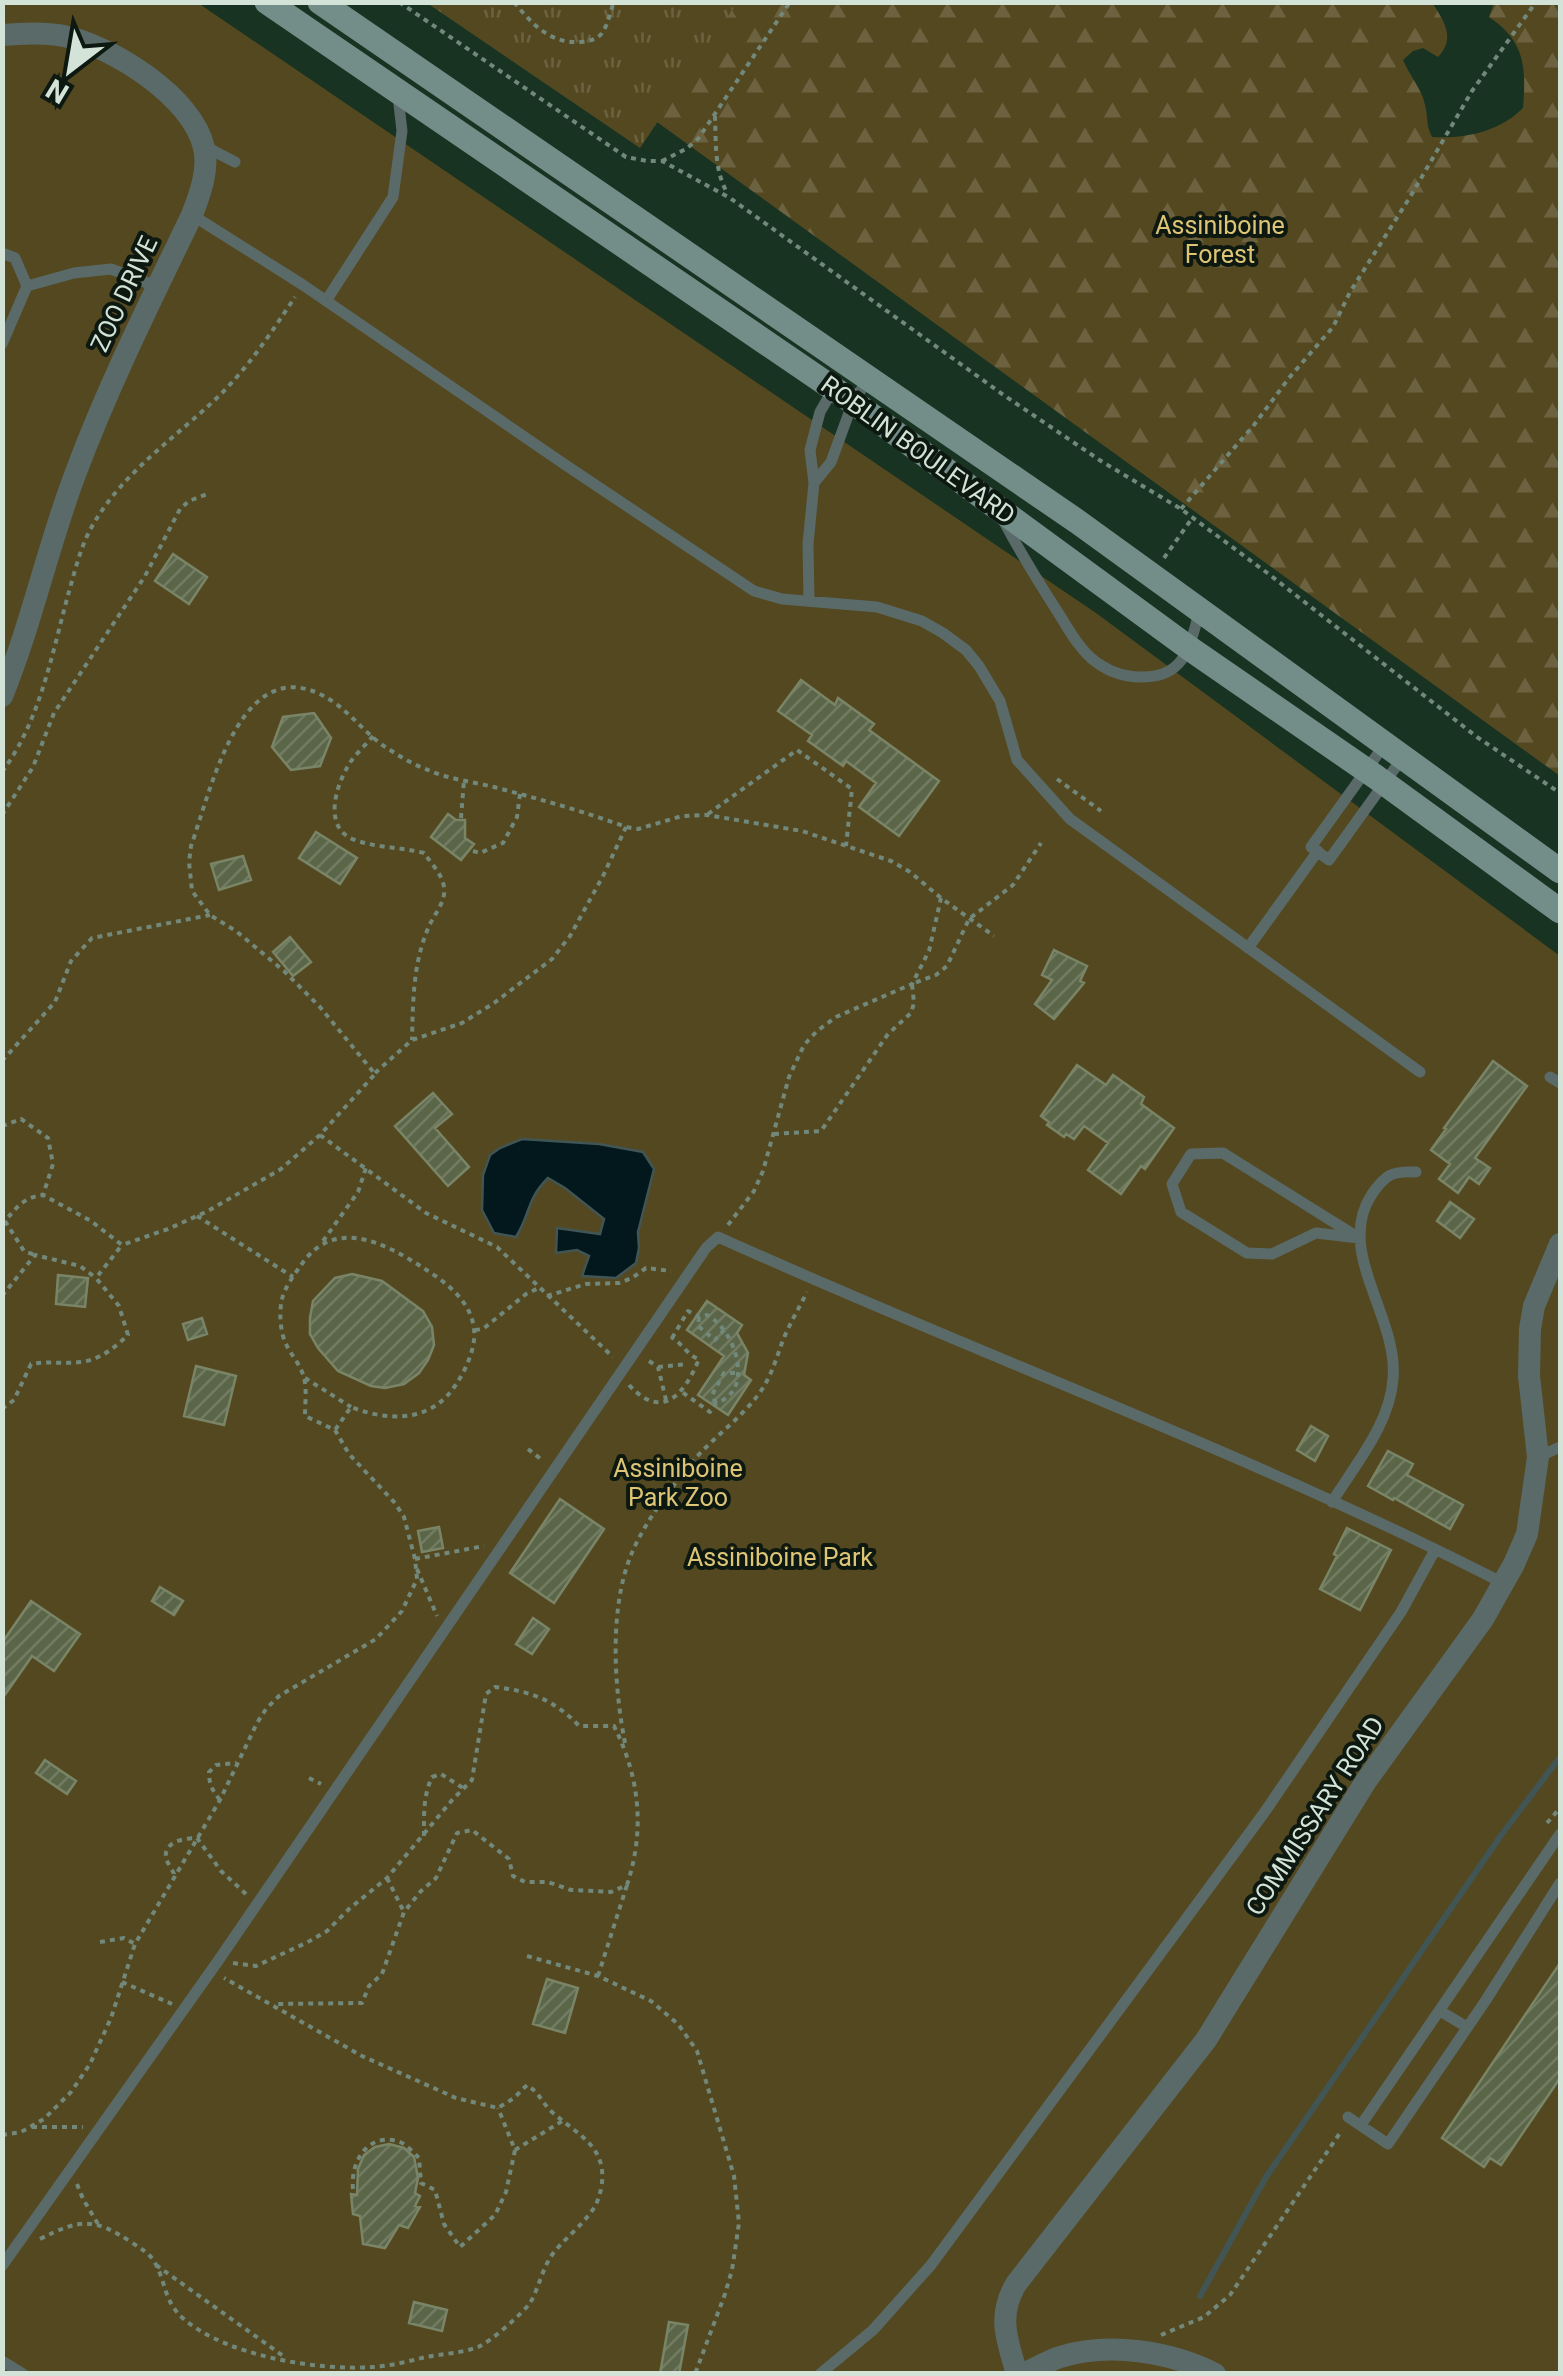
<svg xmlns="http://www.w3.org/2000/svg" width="1563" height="2376" viewBox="0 0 1563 2376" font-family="Roboto,sans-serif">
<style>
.grass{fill:url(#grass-tufts)}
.forest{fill:url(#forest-firs)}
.green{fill:#544820}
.water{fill:#03181d;stroke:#415555;stroke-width:2.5}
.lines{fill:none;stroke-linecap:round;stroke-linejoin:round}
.stream{stroke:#415555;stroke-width:6}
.building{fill:url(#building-hatch);stroke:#7a8567;stroke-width:2.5}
.path{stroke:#72887a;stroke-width:4;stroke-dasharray:5 5;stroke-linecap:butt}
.service{stroke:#5a6a68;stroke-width:11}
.minor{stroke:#5a6a68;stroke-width:22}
.secondary{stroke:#738d89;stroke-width:25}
.labels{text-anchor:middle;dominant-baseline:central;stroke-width:8;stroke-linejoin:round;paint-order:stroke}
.park-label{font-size:25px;fill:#ddc575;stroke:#0c1810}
.street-label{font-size:25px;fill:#d3e3d7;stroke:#0c1810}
</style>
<defs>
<pattern id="grass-tufts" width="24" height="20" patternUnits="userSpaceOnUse" patternTransform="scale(2.5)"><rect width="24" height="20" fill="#544820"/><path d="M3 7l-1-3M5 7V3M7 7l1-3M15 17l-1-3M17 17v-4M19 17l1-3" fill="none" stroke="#6c6240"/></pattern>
<pattern id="forest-firs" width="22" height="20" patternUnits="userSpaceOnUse" patternTransform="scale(2.5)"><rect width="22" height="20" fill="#544820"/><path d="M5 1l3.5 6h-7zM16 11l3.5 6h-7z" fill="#6c6240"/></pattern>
<pattern id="building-hatch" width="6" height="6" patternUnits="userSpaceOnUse" patternTransform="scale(2.5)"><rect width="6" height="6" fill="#5b6649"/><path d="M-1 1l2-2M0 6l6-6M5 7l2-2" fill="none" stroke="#727c62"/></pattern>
</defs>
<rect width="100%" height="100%" fill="#183322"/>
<path class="grass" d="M427,3h311l-98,145z"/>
<path class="forest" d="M1432,2c12,20 24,35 6,55l-15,-9 -10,3 -10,9c6,15 19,29 22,45 3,11 1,21 7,32 33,2 67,-5 91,-29 3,-40 3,-66 -34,-91l5,-14h66v773l-903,-654 80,-119z"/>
<path class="green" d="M3,3h195l898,610 464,343v1417l-1557,1z"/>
<path class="water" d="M522,1139l77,5 44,8 11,17 -16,63 1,16 -3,15 -20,15 -34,-2 7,-20 -12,-6 -21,3 1,-25 43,6 4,-15 -39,-31 -17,-10c-22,22 -17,35 -32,59l-22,-4 -12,-23 1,-35 7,-20 10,-7z"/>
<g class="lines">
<path class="stream" d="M1200,2296l66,-119 236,-343 58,-77"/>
</g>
<path class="building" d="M173,554l34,23 -18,27 -34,-23z
M801,680l34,25 3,-7 36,26 -5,6 70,51 -40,55 -40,-29 17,-24 -30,-22 -3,5 -35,-25 4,-6 -34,-24z
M314,713l17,25 -11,28 -29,4 -19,-23 11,-30z
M448,814l8,6h9v18l9,6 -13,16 -30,-23z
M316,832l41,26 -17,26 -41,-26z
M243,856l8,24 -32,10 -8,-26z
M290,937l21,25 -18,14 -20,-24z
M1054,950l33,16 -7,15 4,2 -30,36 -19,-15 17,-24 -10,-5z
M1493,1061l34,25 -52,72 15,10 -11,16 -10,-7 -11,16 -19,-14 11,-15 -19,-14 15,-21 -2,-1z
M1077,1065l29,20 7,-10 31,22 -3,7 33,24 -29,41 -4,-3 -20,28 -33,-24 20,-27 -24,-17 -10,13 -8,-5 -2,3 -17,-12 2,-3 -8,-6z
M433,1093l19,21 -17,14 34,39 -21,19 -53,-60z
M1450,1202l24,17 -14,19 -23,-17z
M352,1274l30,7 41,30 9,16 2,18 -6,15 -9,13 -15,11 -19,4 -14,-2 -33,-15 -20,-23 -8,-14v-16l3,-17 22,-23z
M58,1275l30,3 -3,29 -29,-3z
M707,1301l35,24 -5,8 11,20 -4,22 7,5 -23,35 -30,-20 26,-39 -37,-26z
M202,1318l5,16 -19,6 -5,-16z
M196,1366l40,10 -12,49 -40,-9z
M1311,1426l17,10 -13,25 -18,-11z
M1388,1451l25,13 -6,11 56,30 -13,24 -56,-31 -1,2 -25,-14z
M560,1499l44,30 -50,74 -44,-30z
M439,1527l4,21 -21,4 -4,-21z
M1347,1528l44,22 -31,60 -40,-21 17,-33 -3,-2z
M160,1587l23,14 -9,14 -22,-14z
M31,1601l49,33 -26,37 -22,-15 -30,43v-56z
M533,1618l16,11 -17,25 -16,-10z
M45,1760l31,21 -9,13 -31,-21z
M1560,1963v115l-59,87 -11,-7 -6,9 -42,-29z
M547,1979l31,9 -13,45 -32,-9z
M389,2144l15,4 10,9 4,21 -3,15 5,3 -5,10 5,1 -12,21 -9,-3 -14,23 -22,-4 -3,-28 -7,-2 -2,-20 6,1 1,-26 6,-14 11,-8z
M414,2302l33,8 -5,21 -33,-8z
M669,2322l19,3 -9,49h-19z"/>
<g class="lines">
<path class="path" d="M399,2l227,155 21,4h15l68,37 275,198 96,65 80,48 89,66 207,162 83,56
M514,2c18,22 36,42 67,40 8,-1 16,-2 21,-9 6,-8 8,-21 12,-31
M715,116c1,25 -1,56 13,78
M662,161l24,-12 12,-10 92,-137
M1181,509l73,-84 35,-47 44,-51 17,-35 60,-95 62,-106 64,-89
M1164,558l29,-41
M373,736c-8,10 -19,19 -25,30 -13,22 -25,63 7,74 22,8 46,7 69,13 7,10 18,21 20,34 2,14 -8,25 -14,37 -17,37 -17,75 -18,116
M2,772c38,-51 50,-118 66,-177 7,-24 13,-51 26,-72 31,-53 84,-87 127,-129 29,-29 52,-64 74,-97
M1057,779l44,32
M708,814l89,-64 55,39 -6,57
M2,815l31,-48 21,-54 91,-137 35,-67 9,-8 21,-8
M461,818l3,-38
M473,851l7,2 23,-10 14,-26 3,-23
M2,1061l53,-59 16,-41 21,-23 118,-23
M375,1073l37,-33 50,-17 32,-20 58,-44 18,-23 33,-60 23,-49
M2,1126l19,-7 27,19 5,26 -10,31 48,26 31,24 46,-16 40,-18 73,-42 39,-34 55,-61 -55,-67 -36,-36 -48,-40 -26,-16 -18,-24 -3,-29 2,-16c21,-59 52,-207 144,-143 19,14 33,33 52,45 12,8 27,17 41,22 20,9 45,12 66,17 45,12 89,24 132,40l12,2 44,-13 25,-1 95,16 89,30 19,11 31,26 53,38
M774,1134l47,-3 67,-97 23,-21 3,-10 -2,-19 24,-9 11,-9 22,-47 44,-34 28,-42
M320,1135l106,78 71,34 116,110
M197,1216l96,61
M5,1221l19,30 11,4
M2,1225c13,-16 21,-28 41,-30
M728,1225l26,-34 9,-20 26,-94 15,-32 13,-14 19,-14 76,-33 17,-33 12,-53
M323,1241l35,-49 8,-24
M2,1296l33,-41 45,11 16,12
M547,1296l39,-12 33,-1 13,-5 14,-10 25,3
M699,1317l-1,9 17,14 9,-10
M475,1330l8,-1 43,-35 13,-6
M672,1338l16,-27 11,6 8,-2c28,14 49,76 9,88l-6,9 -28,-20
M649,1361l9,6 8,33
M658,1367l29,-3
M305,1378l46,29
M629,1385c34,37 56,8 70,-26 -11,-3 -17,-16 -28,-22
M716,1403l-4,-8 12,-22h13
M2,1409l12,-9 17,-36c17,-3 33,0 49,-2 20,-2 34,-14 48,-27l-9,-29 -23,-28 26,-33
M528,1449l14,11
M415,1559l69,-13
M417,1569l20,47
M625,1743c-11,-56 -16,-134 6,-188 14,-34 40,-67 63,-95 20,-23 46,-41 64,-65 13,-17 18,-36 25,-55 7,-17 16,-32 24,-48
M309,1778l12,6
M220,1800c-8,-10 -11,-16 -11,-28l7,-7 20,-2
M1547,1823l13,-15
M424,1836c0,-21 -1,-40 8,-59l9,-3 22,14
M174,1874c0,-1 -8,-14 -8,-15 -3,-18 19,-21 31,-21l24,33 25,23
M387,1878l17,34
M100,1942l24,-4 11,6
M527,1956l71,20 53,25 27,23 19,27 37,125 5,47 -7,47 -7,24 -30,80
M233,1963l23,3 50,-23 21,-12 22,-22 38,-31 66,-79 19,-19 14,-86 9,-7c35,4 60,13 84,39h35c26,52 31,104 13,159l-16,7 -40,-2 -23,-8h-23l-12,-6 -4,-17 -37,-29 -15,3 -21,45 -15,13 -17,21 -22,62 -13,12 -7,17 -88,1
M598,1976l29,-91
M122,1982l50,22
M32,2127h51
M2,2135l19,-3 23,-13 27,-27 19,-28 21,-46 24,-74 85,-144 37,-77 9,-14 13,-13 97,-57 26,-28 15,-32 -2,-20 -11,-42 -9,-14 -46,-49 -14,-24 -30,-14c0,-12 2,-27 -1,-38 -3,-13 -13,-23 -18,-34 -6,-12 -7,-32 -4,-45 3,-12 12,-24 19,-34 33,-48 82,-23 121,2 22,14 49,33 52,62 3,22 -14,54 -29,69 -26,25 -63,21 -94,9l-16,23
M515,2150l49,-30
M77,2184l6,15 15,25
M353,2189c-3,-28 16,-58 47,-47 7,3 14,11 19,16l2,25 14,7 9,34 16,23 35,-32 11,-23 9,-42 -17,-42
M40,2239c40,-20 53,-22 91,3 9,6 17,10 23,19 13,22 9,41 31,59 43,36 133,51 188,47 18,-1 36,-6 53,-10 16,-3 36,-4 52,-10 11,-4 45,-34 52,-44 9,-15 12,-34 22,-48 10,-14 25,-25 36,-39 7,-8 11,-17 13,-27 8,-42 -22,-53 -49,-77 -10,-9 -13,-20 -25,-27l-13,13 -16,10 -42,-10 -94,-42 -138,-78
M156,2265l130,93
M1161,2335l43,-18 26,-22 112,-165"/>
<path class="service" d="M204,146l31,16
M192,215l111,70 264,181 187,125 28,8 95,8 45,14 21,12 23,17 13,16 21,35 17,59 53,59 350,253
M2,253l13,5 12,28 -25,58
M27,286l47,-13 37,-4 47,18
M326,301l67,-104 9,-66 -4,-35
M814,483l17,-21 22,-60 16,-24
M1003,520c17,32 36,63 56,94 9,15 19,32 32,44 14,12 32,19 50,19 45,1 49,-32 59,-68
M809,601l-1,-57 6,-61 -4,-33 10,-38 15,-26
M1385,744l-74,103 18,13 74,-103
M1248,948l70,-97
M1550,1077l10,6
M1223,1153l136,85 -43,-5 -44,21 -25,-1 -66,-41 -9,-28 19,-30z
M1538,1457l22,-10
M1332,1502c23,-37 58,-78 61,-123 6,-62 -59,-128 -21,-185 14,-20 20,-23 44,-22
M1440,2011l27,16
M1348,2117l40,27 98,-144 74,-117
M1361,2125l199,-291
M2,2266l216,-305 488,-713 12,-11c261,118 531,216 785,346
M2,2361l21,13
M820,2374l53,-44 58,-65 333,-452 137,-201 34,-62"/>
<path class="minor" d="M2,35c21,-2 42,-3 62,1 48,10 129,61 140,112 5,22 -4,46 -12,67 -41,85 -83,169 -116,257 -28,73 -44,151 -74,224
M1017,2374c-10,-34 -20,-58 -1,-90l190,-244 160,-259 117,-162 31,-55 13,-30 11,-77 -9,-81 1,-47 4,-23 26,-62
M1024,2374c12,-6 24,-13 36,-17 49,-15 110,-6 155,17"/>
<path class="secondary" d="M267,2l586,400 336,246 187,129 184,134
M320,2l758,520 482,349"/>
</g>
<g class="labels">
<g class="park-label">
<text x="1220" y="225">Assiniboine<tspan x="1220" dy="29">Forest</tspan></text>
<text x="678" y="1468">Assiniboine<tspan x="678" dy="29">Park Zoo</tspan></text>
<text x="780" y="1557">Assiniboine Park</text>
</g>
<g class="street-label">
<text transform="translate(124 294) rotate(-65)">ZOO DRIVE</text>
<text transform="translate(918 450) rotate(36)">ROBLIN BOULEVARD</text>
<text transform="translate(1315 1816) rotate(-57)">COMMISSARY ROAD</text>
</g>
</g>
<rect width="1563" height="2376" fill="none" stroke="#d3e3d7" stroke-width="10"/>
<g transform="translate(70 70) rotate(211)" stroke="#0c1810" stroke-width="8" paint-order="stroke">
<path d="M0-8L18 38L0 25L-18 38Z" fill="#d3e3d7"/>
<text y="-15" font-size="28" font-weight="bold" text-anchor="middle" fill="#d3e3d7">N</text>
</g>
</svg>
